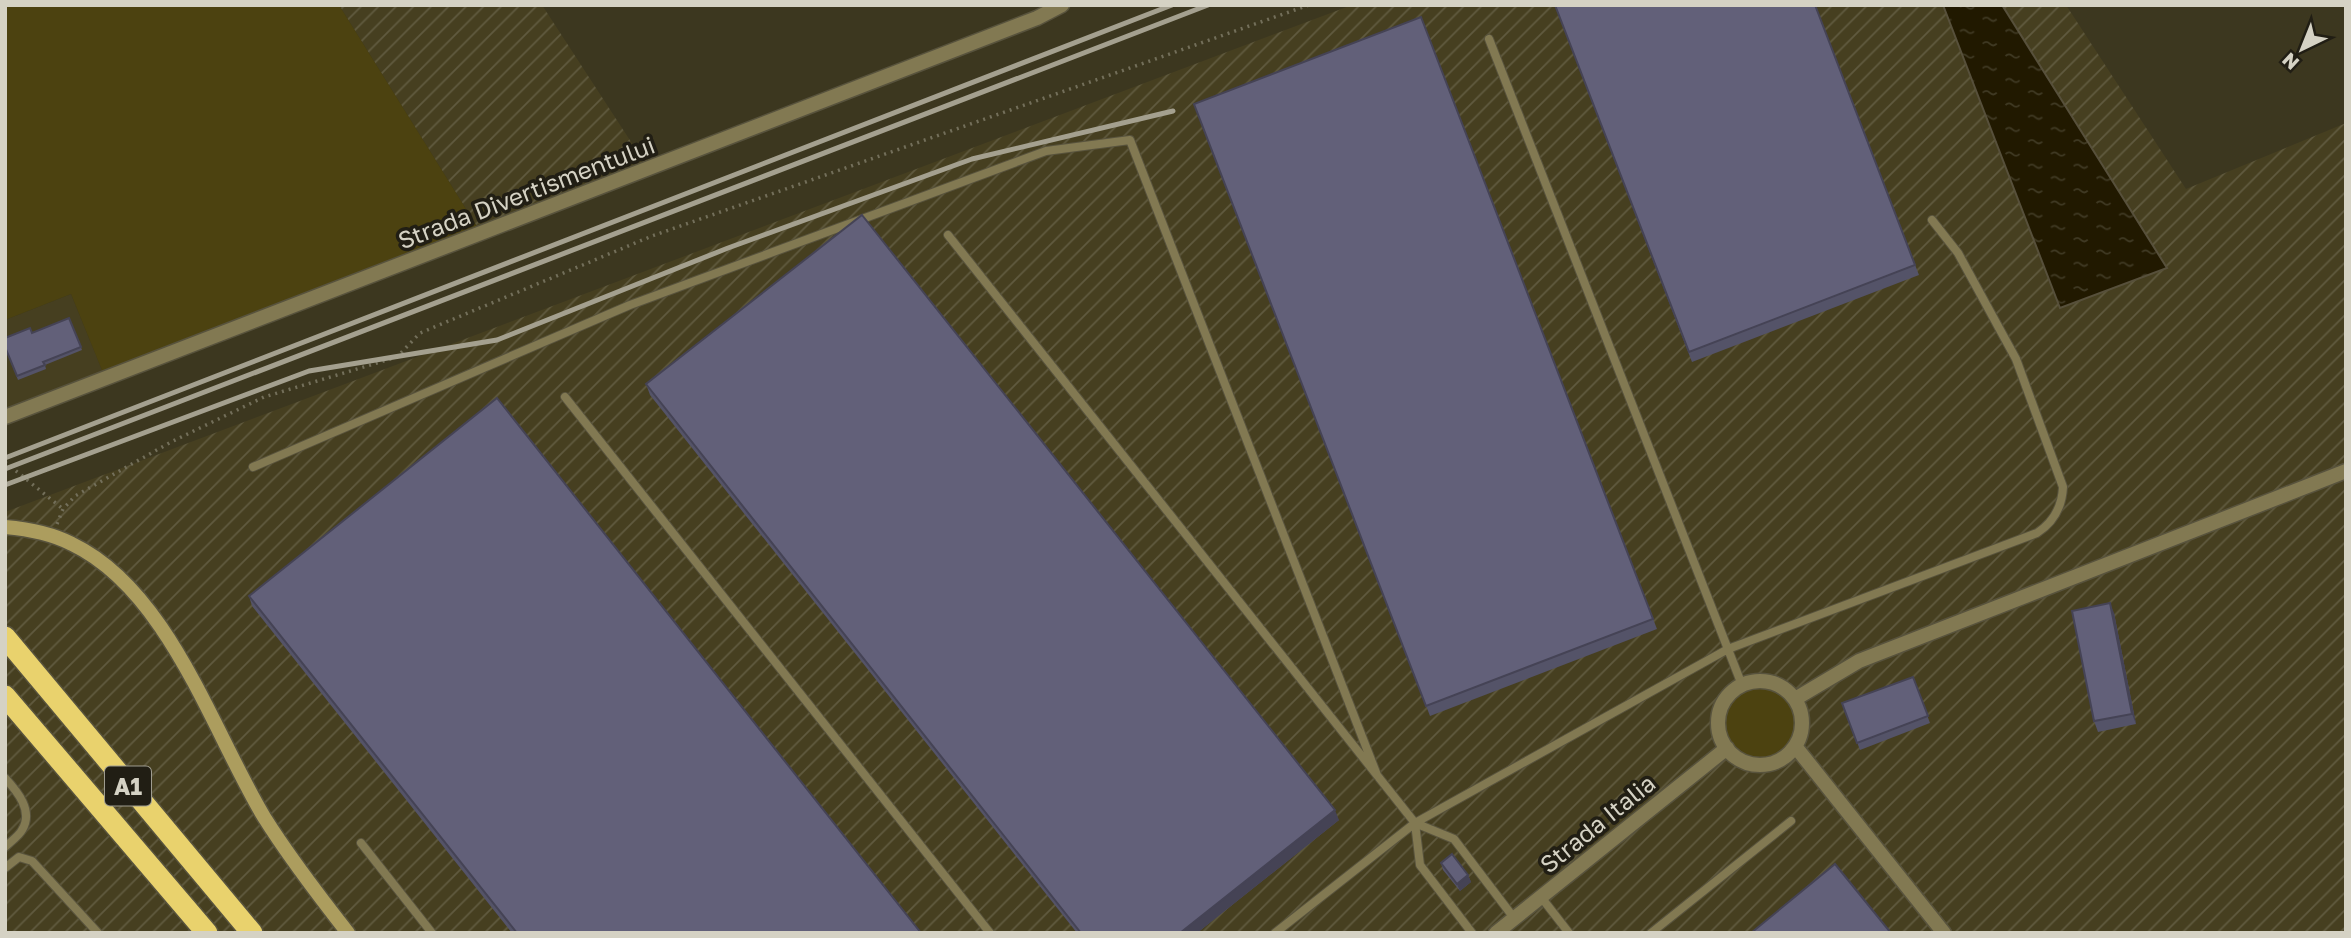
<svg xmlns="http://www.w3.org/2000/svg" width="2351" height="938" viewBox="0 0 2351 938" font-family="'Golos Text',sans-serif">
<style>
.built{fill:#463f20}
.industrial{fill:url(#industrial-furrows)}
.grass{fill:#4c4210}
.water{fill:url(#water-ripples);stroke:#57503b;stroke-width:2}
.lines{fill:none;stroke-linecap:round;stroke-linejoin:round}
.lane-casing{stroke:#58533d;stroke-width:10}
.street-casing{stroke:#58533d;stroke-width:17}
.secondary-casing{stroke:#58533d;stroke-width:17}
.highway-casing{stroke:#58533d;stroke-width:24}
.path{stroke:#736f5a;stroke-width:3.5;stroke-dasharray:2 5;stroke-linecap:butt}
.lane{stroke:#827952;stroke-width:8}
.street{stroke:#827952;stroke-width:14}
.secondary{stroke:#ac9d5e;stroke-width:14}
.highway{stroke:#e9d26d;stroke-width:21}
.rail{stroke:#a4a08f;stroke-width:5}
.wall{fill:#545368}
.shaded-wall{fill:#454355}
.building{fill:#626079;stroke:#454355;stroke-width:2}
.labels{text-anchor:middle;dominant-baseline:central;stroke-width:7;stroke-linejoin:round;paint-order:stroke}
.shield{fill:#211e14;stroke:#9f9c8f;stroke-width:2}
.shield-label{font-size:23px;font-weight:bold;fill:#d5d2c4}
.street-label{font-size:24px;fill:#d5d2c4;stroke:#211e14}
</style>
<defs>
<pattern id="industrial-furrows" width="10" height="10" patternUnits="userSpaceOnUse" patternTransform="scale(1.75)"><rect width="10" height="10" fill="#463f20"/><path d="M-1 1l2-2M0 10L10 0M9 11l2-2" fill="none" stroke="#605a3f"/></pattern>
<pattern id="water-ripples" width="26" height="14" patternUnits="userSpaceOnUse" patternTransform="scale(1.75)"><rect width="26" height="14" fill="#211900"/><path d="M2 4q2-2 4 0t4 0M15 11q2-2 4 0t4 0" fill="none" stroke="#403a24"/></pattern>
</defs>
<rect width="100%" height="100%" fill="#3c371f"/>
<path class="built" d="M71,294l32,78 -98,37v-89z"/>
<path class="industrial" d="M339,5h203l106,163 -167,65z
M1352,5h714l120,184 160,-66v810h-2341v-421z"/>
<path class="grass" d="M5,5h334l142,228 -375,147 -35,-86 -66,26z
M1718 723a42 42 0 1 1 84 0a42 42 0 1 1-84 0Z"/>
<path class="water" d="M1943,5h59l165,263 -107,40z"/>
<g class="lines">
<defs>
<path id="lane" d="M1489,39l253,646
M948,235l467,588 5,42 52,68
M565,397l425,536
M253,467l377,-162 416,-154 84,-11 247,635
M5,778c12,13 29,33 17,52 -3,6 -12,12 -17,17
M1415,823l39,16 60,79
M361,843l71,90
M5,868l14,-11 13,4 66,72
M1541,897l28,36
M1275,933l140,-110 313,-174 309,-116c17,-11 25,-26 26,-46l-47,-128 -58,-106 -26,-33
M1651,933l140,-112"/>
<path id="street" d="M5,417l1032,-399 25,-13
M1718 723a42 42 0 1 1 84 0a42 42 0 1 1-84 0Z
M1795,699l64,-38 487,-190
M1795,746l149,187
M1496,933l231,-185"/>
<path id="secondary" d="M5,527c23,2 46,6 67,17 96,46 140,186 192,273 25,40 55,79 84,116"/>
<path id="highway" d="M5,637l247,296
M5,696l202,237"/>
</defs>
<use href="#lane" class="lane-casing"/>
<use href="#street" class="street-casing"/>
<use href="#secondary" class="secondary-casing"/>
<use href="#highway" class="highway-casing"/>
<path class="path" d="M5,462l58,47
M57,524l6,-15 12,-13 96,-54 93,-45 133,-40 23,-24 232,-97 657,-231"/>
<use href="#lane" class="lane"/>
<use href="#street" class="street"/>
<use href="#secondary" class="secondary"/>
<use href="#highway" class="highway"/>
<path class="rail" d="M5,458l1167,-453
M5,469l1203,-464
M5,485l304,-114 188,-31 231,-92 244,-89 201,-48"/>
</g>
<path class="wall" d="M1555,5h260l104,270 -227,87z
M1421,17l236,612 -227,87 -236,-612z
M69,318l13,32 -37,15 1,4 -28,11 -13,-33 27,-14z
M646,384l693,436 -142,113h-120l-427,-538z
M249,596l672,337h-409l-260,-327z
M2114,613l22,111 -38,8 -4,-11z
M1913,677l17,46 -70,27 -18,-47z
M1441,863l27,12 3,7 -11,9 -17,-21z"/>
<path class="shaded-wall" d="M2110,603l4,10 22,111 -4,-10z
M1335,810l4,10 -142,113h-17z
M1468,875l3,7 -11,9 -3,-7z"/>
<path class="building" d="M1555,5h260l100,260 -226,87z
M1421,17l232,602 -227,87 -232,-602z
M862,215l473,595 -155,123h-99l-435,-549z
M69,318l12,29 -38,15 2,3 -28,11 -12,-29v-9l25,-10 2,5z
M497,398l424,535h-404l-268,-337z
M2110,603l22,111 -38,7 -22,-110z
M1913,677l15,39 -71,27 -15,-40z
M1452,854l16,21 -11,9 -16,-21z
M1835,864l56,69h-140z"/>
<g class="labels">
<rect class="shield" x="105" y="766.5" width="46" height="39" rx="5"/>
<g class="shield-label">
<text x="128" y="786">A1</text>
</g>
<g class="street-label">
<text transform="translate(526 192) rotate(-21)">Strada Divertismentului</text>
<text transform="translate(1597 823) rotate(-39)">Strada Italia</text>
</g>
</g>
<rect width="2351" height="938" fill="none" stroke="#d5d2c4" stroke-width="14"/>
<g transform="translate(2302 49) rotate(223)" stroke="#211e14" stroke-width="5" paint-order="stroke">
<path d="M0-5L12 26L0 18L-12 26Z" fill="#d5d2c4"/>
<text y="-10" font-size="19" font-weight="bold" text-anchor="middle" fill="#d5d2c4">N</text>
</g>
</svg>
